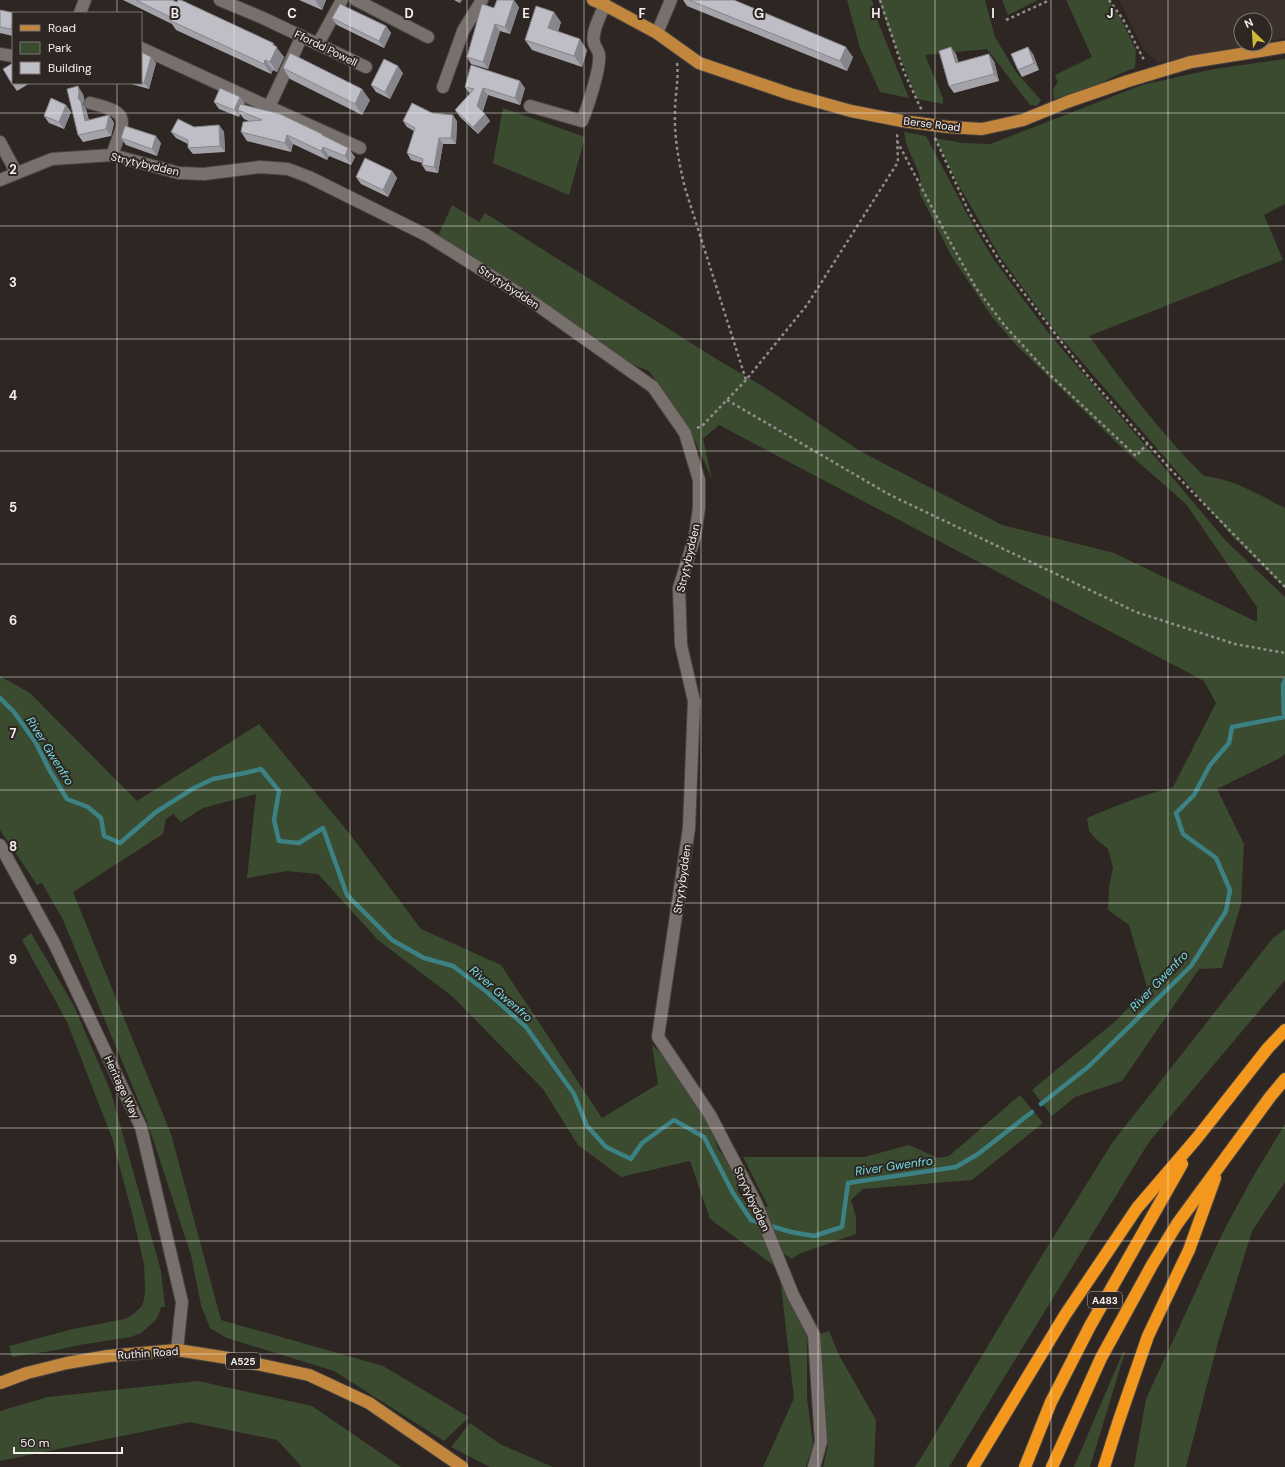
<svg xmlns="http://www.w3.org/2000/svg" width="1285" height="1467" viewBox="0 0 1285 1467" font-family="'DM Sans',sans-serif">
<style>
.built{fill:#3b2f29}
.green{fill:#3b4b30}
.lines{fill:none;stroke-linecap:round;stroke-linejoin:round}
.stream{stroke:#3c8184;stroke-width:4.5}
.minor-casing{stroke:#4a4542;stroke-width:14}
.major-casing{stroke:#4a4542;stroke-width:14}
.highway-casing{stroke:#4a4542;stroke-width:14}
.path{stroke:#928d8a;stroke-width:2.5;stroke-dasharray:3 3;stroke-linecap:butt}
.minor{stroke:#78706c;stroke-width:12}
.major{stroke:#c2873d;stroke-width:12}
.highway{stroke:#f4971d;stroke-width:12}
.major-bridge-casing{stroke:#4a4542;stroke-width:14;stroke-linecap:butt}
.major-bridge{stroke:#c2873d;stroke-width:12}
.wall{fill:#a4a3aa}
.shaded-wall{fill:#86858b}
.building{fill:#bfbec6;stroke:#86858b}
.grid{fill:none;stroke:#f2eeec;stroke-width:1;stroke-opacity:0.55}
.labels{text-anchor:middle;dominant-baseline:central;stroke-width:4;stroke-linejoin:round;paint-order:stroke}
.shield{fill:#2d2623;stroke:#b7b2b0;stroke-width:1}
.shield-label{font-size:10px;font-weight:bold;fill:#f2eeec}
.street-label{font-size:11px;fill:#f2eeec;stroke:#2d2623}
.water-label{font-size:12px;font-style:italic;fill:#72dee2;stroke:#2d2623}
.grid-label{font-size:13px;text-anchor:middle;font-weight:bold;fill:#f2eeec;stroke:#2d2623;stroke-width:4;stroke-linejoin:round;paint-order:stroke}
</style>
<rect width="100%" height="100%" fill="#2d2623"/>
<path class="built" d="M1119,0h166v38l-20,4v-22h-24v24h13l-96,19 -15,-14z"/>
<path class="green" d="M847,0h25l8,27 29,71 -29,-6 -20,-44z
M879,0h106l10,37 21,35 25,28 -4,6 -7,-1 -43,-56 -62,6 18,43v6l-26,-5 -30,-74z
M1002,0h36l-30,15z
M1066,0h42l11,15 17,35 -1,18 -18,7 -29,15 -34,9 -1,-10 5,-7 -3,-7 37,-18z
M1285,59v145l-21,11 19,45 -194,76c36,49 72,98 115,140 30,3 55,19 81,32v80l-54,-53 -69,-81 -107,-123 -55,-74 -42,-73 -23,-46 27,5 28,1 152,-59 72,-16z
M503,108l82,29 -16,58 -76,-32z
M904,132l22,4 48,91 20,33 56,75 107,124 68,81 60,57v157l-5,4 -63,31 27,55 -3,60 -19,64 -23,1 -77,112 -47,16 -23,19 -20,-26 86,-71 29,-32 -18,-62 -21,-15 1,-23 4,-20 -5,-18 -14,-12 -5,-6 -2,-13c28,-12 56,-23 86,-31l43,-84 -12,-22 -485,-256 -16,14 9,40 -17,-38 -19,-31 -27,-39 -23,-9 -188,-126 14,-31 27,17 6,-9 233,147 46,27 96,64 142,74 112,28 143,69v-15l-71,-103 -66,-58 -104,-101 -24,-28 -40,-60 -33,-65c7,-16 -10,-35 -13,-50 -1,-3 -1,-6 -2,-10z
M0,676l30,17 107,108 122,-77 90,109 72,96 80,36 101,153 56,-34 -6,-39 9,8 28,38 23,39 6,19 18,23 2,20 14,19 16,-5 -25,-49h121l45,-12 29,13 11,-2 71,-61 23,28 -71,57 -109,9 -12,11 5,17v17l-57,20 -7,5 -9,-6 -4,16 28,68v61l6,46 -7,23h-43l31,-69 -15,-129 -69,-50 -20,-58 -69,16 -43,-32 -35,-56 -90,-92 -75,-57 -60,-66 -31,-3 -40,7 9,-84 -53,14 -22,14 -8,-8 -7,5 -3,15 -90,58 98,242 50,186 162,46 86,51 -25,24 -110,-70 -107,-33 -17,-10 -9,-23 -10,-50 -44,-134 -84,-201 -21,-37 -5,2 -37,-55z
M1285,929v51l-136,162 -200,325h-35l5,-6 119,-199 74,-119 161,-205z
M31,933l42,71 38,88 50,179 4,36h-4l-3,9 -3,5 -14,12 -10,4 -52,8 -22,5 -45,7 -3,-11 64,-17 52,-10 6,-3 10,-9 3,-7 1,-10 -1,-26 -13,-55 -19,-71 -45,-116 -45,-82z
M1285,1124v58l-33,49 -34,111 -32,125h-52l12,-68 78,-169 30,-55z
M829,1331l10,24 37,65 -2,47h-51l5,-21 -8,-112z
M1123,1352h2l-35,115h-16z
M198,1381l114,25 89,61h-99l-25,-27 -87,-18 -190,39v-50l48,-14z
M470,1423l30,21 53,23h-63l-39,-20z"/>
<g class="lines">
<path class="stream" d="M0,698l14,14 22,31 14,28 17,28 21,8 13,11 3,18 16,7 36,-31 38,-24 19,-9 32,-6 16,-4 18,22 -5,29 5,21 20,2 24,-15 24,67 45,45 32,18 29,8 34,26 39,35 48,67 13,32 19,21 25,12 11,-16 32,-23 30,17 29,56 18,27 40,12 23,4 28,-9 6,-44 108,-16 22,-13 54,-42
M1041,1104l47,-37 103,-101 35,-55 4,-21 -14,-32 -33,-24 -7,-21 18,-18 16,-30 19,-22 3,-16 52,-10 -1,-32 2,-5"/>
<defs>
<path id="minor" d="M220,0l43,18 103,49
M356,0l72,37
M80,13l5,-13
M657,33l14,-33
M318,44l24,-44
M141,48l128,59 33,-71
M0,54l13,2
M443,87l20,-56 19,-31
M90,103c42,10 35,16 22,52
M530,106l52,15c5,-12 19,-54 17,-66 0,-4 -4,-8 -5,-12 -3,-12 7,-28 11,-39
M269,107l91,41
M0,142l16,30
M0,180l52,-21 60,-4 67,18 25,1 56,-7 28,2 21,8 117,58 107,67 120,85 32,46 14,47v28l-4,28 -16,52 2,57 13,56 -5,127 -31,209 52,78 46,88 37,92 21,40 7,107 -7,25
M0,845l54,98 87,184 41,175 -5,48"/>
<path id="major" d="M593,0l12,5 52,28 42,30 91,31 61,17 51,10
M948,127l34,2 41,-9 44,-18 61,-21 63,-19 94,-15
M0,1383l27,-10 40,-10 41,-7 69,-6 51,8 81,17 60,28 93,64"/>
<path id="highway" d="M973,1467l92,-152 72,-107 60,-70 71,-90 17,-18
M1025,1467l26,-65 39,-76 92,-162
M1052,1467l49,-109 51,-93 25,-41 93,-127 15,-18
M1104,1467l14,-44 30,-87 41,-86 26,-72"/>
</defs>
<use href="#minor" class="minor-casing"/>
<use href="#major" class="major-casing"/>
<use href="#highway" class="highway-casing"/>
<path class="path" d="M880,0l24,72 18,39
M1109,0l14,19 22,43
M1006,20l44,-20
M677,63c2,16 -2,32 -2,49 -1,26 4,51 10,76l61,192
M935,138l35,76 33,52 84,109 85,96 113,116
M897,141l51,97 28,50 29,38 43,47 88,83 12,-13
M727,400l163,95 246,117 99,32 50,9
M697,428l5,-2 44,-46 61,-75 91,-143 -1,-30"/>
<use href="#minor" class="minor"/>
<use href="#major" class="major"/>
<use href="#highway" class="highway"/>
<defs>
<path id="major-bridge" d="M902,121l46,6"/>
</defs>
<use href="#major-bridge" class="major-bridge-casing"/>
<use href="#major-bridge" class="major-bridge"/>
</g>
<path class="wall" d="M123,0h49l101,43 11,14 -7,15 -4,-2 -2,4 -95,-44 -4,-6z
M299,0h27l-4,10z
M454,0h8l-2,3z
M683,0h51l119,57 -6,14 -160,-65z
M519,7l-9,27 -10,-3 -12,38 -17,-5 -4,-7 27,-49z
M0,10l13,3v23l-13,-3z
M332,18l54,8 5,7 -7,15 -47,-23z
M561,22l-3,10 29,18 -5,17 -50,-17 -7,-10z
M141,52l15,11 -7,26 -18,-5 -1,-1h11z
M956,54l2,8 36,-1 5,20 -45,12 -5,-7z
M1033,54l6,16 -17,7 -4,-7z
M283,68l87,32 -8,15 -72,-36z
M403,73l-13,26 -14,-7 -5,-7z
M13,83h17l-13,8 -5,-7z
M465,87l60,1 -5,17 -32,-10 -5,16 2,3 5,7 -12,13 -18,-17 -5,-7 15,-16z
M83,94l1,5 -1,5 3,5 3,11 20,-5 5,8 -3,13 -28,6 -5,-7z
M240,97l5,7 -1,1 80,31 24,12 7,9 -4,8 -22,-9 -2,4 -34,-16 -2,8 -44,-11 -6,-9 8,-11 -5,-2 -4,-5 -1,3 -20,-8 -5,-7z
M66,105l5,7 -7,17 -15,-6 -5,-7z
M432,113l25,8 -1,23h-13l-5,29 -12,-2 -4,-6v-2l-11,-3 -4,-7 7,-22 -7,-4 -4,-6z
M219,125l5,7 1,20 -32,2 -5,-6v-4l-12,-6 -5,-6 23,-5z
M121,138l40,5 -4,13 -31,-11z
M392,171l5,7 -9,19 -27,-13 -5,-7z"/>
<path class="shaded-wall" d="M315,0h11l-4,10z
M458,0h4l-2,3z
M514,0l5,7 -9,27 -5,-7z
M554,12l7,10 -6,17 -7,-11z
M13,21v11l-2,-3z
M495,24l5,7 -12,38 -5,-7z
M386,26l5,7 -7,15 -5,-7z
M580,39l7,11 -5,17 -8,-11z
M273,43l11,14 -7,15 -7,-10 3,-17z
M846,47l7,10 -6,14 -7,-10z
M951,47l5,7 5,16 -5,-7z
M1028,47l5,7 6,16 -5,-7z
M989,54l5,7 5,20 -5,-7z
M151,57l5,6 -7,26 -5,-6z
M265,60l8,10 -2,4 -7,-10z
M398,66l5,7 -13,26 -5,-7z
M520,81l5,7 -5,17 -5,-7z
M78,86l5,8 1,5 -1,5 3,5 4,19 -5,-7 -7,-23z
M483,88l5,7 -6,18 -5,-7z
M362,89l8,11 -8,15 -7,-11z
M240,97l5,7 -4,8 -3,-2 2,4 -1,3 -5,-7z
M66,105l5,7 -7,17 -5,-7z
M485,114l5,7 -12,13 -5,-7z
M109,115l5,8 -3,13 -5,-7z
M453,115l4,6 -1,23 -5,-6z
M219,125l5,7 1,20 -5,-6z
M287,135l6,9 -2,8 -6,-9z
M156,136l5,7 -4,13 -5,-7z
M439,138l4,6 -5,29 -4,-6z
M323,147l6,9 -2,4 -6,-9z
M348,148l7,9 -4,8 -6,-9z
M392,171l5,7 -9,19 -5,-7z"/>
<path class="building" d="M136,0h36l5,2 1,-2h3l92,43v2l4,2 -7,15 -5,-2 -1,4 -95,-44 1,-3z
M497,0h17l-9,27 -10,-3 -12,38 -16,-5 15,-53 12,4z
M689,0h45l112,47 -6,14z
M340,4l46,22 -7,15 -47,-23z
M536,6l18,6 -6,16 32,11 -6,17 -49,-16z
M0,10l15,3h-2v8l-2,8 -11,-2z
M951,47l5,16 33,-9 5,20 -45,12 -10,-35z
M1028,47l6,16 -16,7 -7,-16z
M141,52l10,5 -7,26 -3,-1z
M290,53l72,36 -7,15 -72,-36z
M384,59l14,7 -13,26 -14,-7z
M13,63v20l-1,1 -9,-15z
M471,65l49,16 -5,17 -32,-10 -6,18 8,8 -12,13 -18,-17 19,-21 -9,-2z
M78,86l1,6 -1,6 3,4 4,19 24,-6 -3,14 -28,6 -11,-46z
M220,88l20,9 -6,13 -20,-8z
M51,98l15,7 -7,17 -15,-6z
M412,103l20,10 21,2 -2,23h-12l-5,29 -12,-2 1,-6 -16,-6 8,-25 -12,-7z
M240,104l40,10 42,20v1l26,13 -3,8 -22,-9 -2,4 -34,-16 -2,8 -44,-11 2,-10 19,-2 -24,-10z
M178,119l16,8 25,-2 1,21 -32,2v-8l-17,-8z
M125,126l31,10 -4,13 -31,-11z
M365,158l27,13 -9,19 -27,-13z"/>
<path class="grid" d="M117,0v13M234,0v1467M350,0v1467M467,0v1467M584,0v1467M701,0v1467M818,0v1467M935,0v1467M1051,0v1467M1168,0v1467M117,83v1384M0,113h1285M0,226h1285M0,339h1285M0,451h1285M0,564h1285M0,677h1285M0,790h1285M0,903h1285M0,1016h1285M0,1128h1285M0,1241h1285M0,1354h1285"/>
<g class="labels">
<g class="shield">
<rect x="1088" y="1292" width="34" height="16" rx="3"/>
<rect x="226" y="1353" width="34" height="16" rx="3"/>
</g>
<g class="shield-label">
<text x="1105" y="1300">A483</text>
<text x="243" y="1361">A525</text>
</g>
<g class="street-label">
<text transform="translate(326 48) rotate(26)">Ffordd Powell</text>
<text transform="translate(932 124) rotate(7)">Berse Road</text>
<text transform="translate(145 164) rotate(13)">Strytybydden</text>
<text transform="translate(509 287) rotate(33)">Strytybydden</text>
<text transform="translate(688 558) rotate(-77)">Strytybydden</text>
<text transform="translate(682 879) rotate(-82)">Strytybydden</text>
<text transform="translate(122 1087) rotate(65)">Heritage Way</text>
<text transform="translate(752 1199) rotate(65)">Strytybydden</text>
<text transform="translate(148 1353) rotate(-4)">Ruthin Road</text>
</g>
<g class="water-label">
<text transform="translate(50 751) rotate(58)">River Gwenfro</text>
<text transform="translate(1159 981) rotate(-46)">River Gwenfro</text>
<text transform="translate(501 994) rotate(41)">River Gwenfro</text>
<text transform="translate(894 1166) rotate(-8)">River Gwenfro</text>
</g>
</g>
<g class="grid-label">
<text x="175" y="18">B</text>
<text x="292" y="18">C</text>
<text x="409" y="18">D</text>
<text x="526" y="18">E</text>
<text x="642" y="18">F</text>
<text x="759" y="18">G</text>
<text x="876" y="18">H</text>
<text x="993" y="18">I</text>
<text x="1110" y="18">J</text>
<text x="13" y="174">2</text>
<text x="13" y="287">3</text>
<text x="13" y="400">4</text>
<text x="13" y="512">5</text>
<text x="13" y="625">6</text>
<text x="13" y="738">7</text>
<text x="13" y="851">8</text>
<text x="13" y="964">9</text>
</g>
<rect x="12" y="12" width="130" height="72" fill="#2d2623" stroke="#7c7673"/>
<rect x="20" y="25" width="20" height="6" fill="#c2873d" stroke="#7c7673"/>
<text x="48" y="32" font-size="12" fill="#f2eeec">Road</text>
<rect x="20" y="42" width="20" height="12" fill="#3b4b30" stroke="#7c7673"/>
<text x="48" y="52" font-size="12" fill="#f2eeec">Park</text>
<rect x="20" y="62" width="20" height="12" fill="#bfbec6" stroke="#7c7673"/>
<text x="48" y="72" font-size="12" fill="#f2eeec">Building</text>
<g transform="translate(1253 32) rotate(335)"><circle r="19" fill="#2d2623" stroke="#7c7673"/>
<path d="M0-3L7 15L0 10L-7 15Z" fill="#c9ba3a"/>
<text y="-6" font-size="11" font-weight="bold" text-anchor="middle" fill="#f2eeec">N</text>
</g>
<path d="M14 1447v6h108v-6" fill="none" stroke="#f2eeec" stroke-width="2"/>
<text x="20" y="1447" font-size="12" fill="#f2eeec" stroke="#2d2623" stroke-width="3" paint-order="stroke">50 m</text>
</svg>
